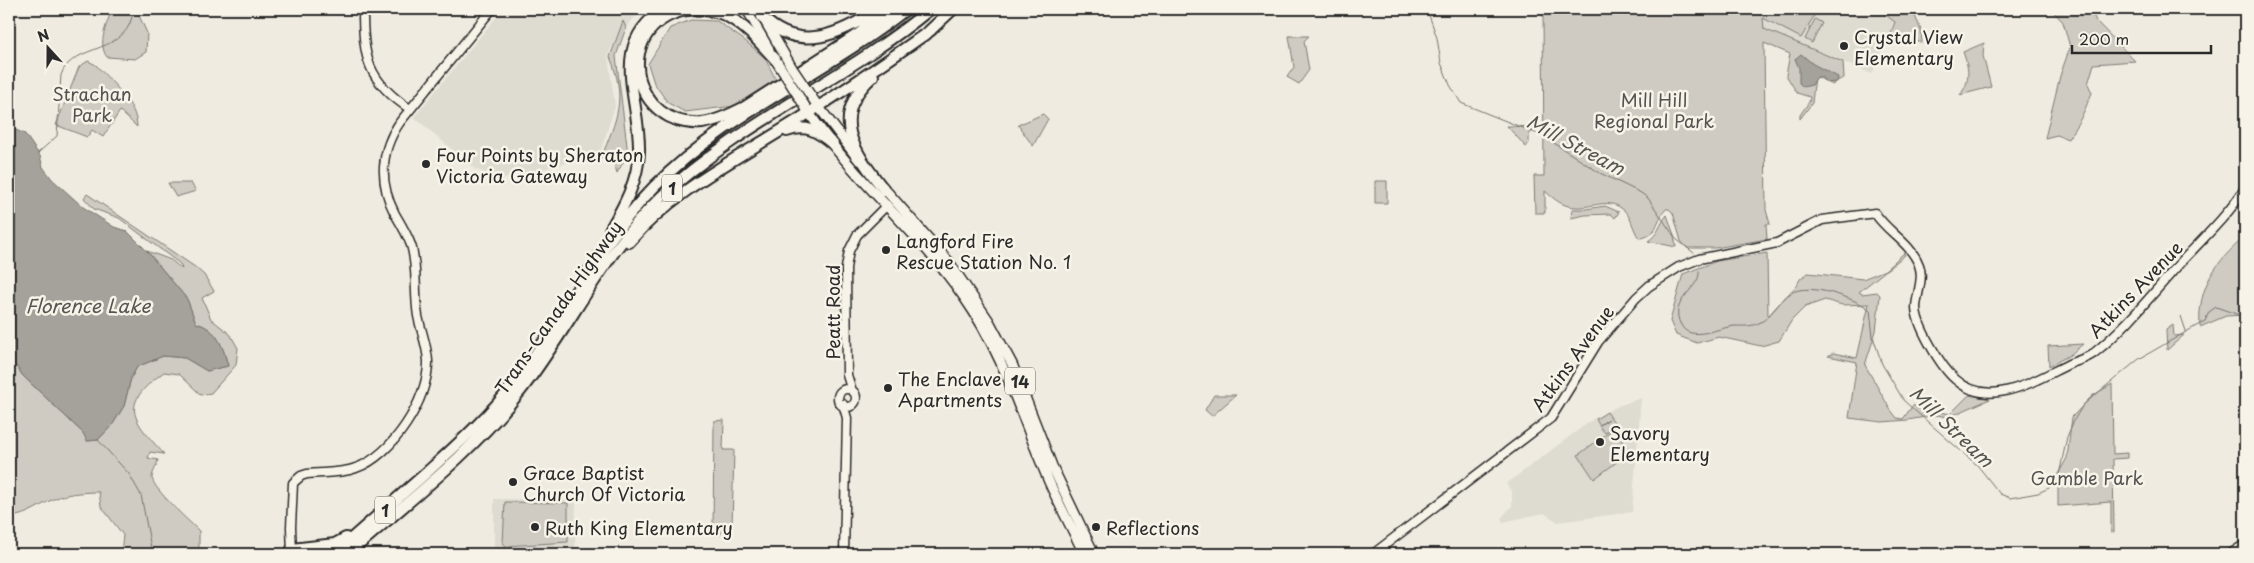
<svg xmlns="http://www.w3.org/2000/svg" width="2254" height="563" viewBox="0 0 2254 563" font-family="'Playpen Sans',sans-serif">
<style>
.built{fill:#dedbd1}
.green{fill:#cfcbc2;stroke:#7d7b76}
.water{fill:#a4a29a;stroke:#74726e}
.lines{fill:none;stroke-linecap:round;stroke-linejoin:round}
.stream{stroke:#74726e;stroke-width:1}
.secondary-casing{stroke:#2b2b2b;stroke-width:11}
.primary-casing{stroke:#2b2b2b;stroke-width:12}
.highway-casing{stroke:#2b2b2b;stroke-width:14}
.secondary{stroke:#f7f3e8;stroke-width:8}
.primary{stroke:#f7f3e8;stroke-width:9}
.highway{stroke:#f7f3e8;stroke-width:10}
.primary-bridge-casing{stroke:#2b2b2b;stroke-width:12;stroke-linecap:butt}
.primary-bridge{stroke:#f7f3e8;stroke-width:9}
.poi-dot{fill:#2b2b2b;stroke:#f7f3e8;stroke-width:2}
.labels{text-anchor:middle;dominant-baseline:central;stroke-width:5;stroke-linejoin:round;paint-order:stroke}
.shield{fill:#f7f3e8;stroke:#686764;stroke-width:1}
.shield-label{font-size:16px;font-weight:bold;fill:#2b2b2b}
.poi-label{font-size:18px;fill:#2b2b2b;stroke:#f7f3e8;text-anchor:start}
.park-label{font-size:18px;fill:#545351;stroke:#f7f3e8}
.street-label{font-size:18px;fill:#2b2b2b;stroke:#f7f3e8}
.water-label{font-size:19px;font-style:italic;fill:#555552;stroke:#f7f3e8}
</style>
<rect width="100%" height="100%" fill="#efebe0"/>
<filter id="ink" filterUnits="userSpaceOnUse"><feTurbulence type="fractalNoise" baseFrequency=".02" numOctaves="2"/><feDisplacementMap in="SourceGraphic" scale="10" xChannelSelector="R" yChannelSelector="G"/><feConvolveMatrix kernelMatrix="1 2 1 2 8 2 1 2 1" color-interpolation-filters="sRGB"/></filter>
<g filter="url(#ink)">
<path class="built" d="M503,9h146l-15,9 -21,26 -5,12 7,50 -14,44 -7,6 -90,23 -11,-2 -18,-8 -61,-52z
M1763,9h121l3,7 8,5 -23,53 -109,-45z
M1641,398l-9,114 -74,10 -14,-9 -41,9 -2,-4 11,-12v-15l-6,-7 87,-65 25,-13z
M494,499l82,1 -1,54h-81z"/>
<path class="green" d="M112,9h24l11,24 -1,19 -11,7 -28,-2c-10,-13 0,-34 5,-48z
M912,9h12l-21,17 -91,61 -4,-6 40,-22 8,-9z
M1543,9h220l1,8 2,-8h52l-17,29 -38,-20 1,11 79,33 1,16 -10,4 -1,3 -18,-9 -3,27 -12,16v-4l9,-13 1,-5 -13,-4 -11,-18 4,-21 -26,-11 2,167 4,14h-4l1,15 -52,9h-28l-6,-7 -8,-28 -4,-4h-3c-11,12 -8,28 -27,29 -7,-9 -7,-23 -18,-30 -13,-10 -30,0 -45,-1 -13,0 -22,-8 -31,-16v22h-10l-1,-37h10z
M1884,9h28l9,21 1,13c-11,-5 -25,-7 -35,1l8,-22 -8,-6z
M2051,9h39l6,12 39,40 -41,3 -6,20 4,9 -11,25 -13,21 -11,-4 -12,3 15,-62 10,-29 -7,-25z
M1815,19l7,4 -10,20 -7,-4z
M691,20l26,1 27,19 21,18 11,22 -41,26 -50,6 -17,-9 -14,-20 -6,-19 22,-36z
M623,21l3,7 -10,28 12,98 -11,19 -5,-17 -11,2c16,-39 26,-59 9,-101z
M1289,36h20l-5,5 5,29 -10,14 -12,-7 7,-10z
M1984,43l-1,13 8,31 -31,8c11,-14 9,-27 3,-43z
M88,61l8,4c15,17 41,38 41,62l-17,-16 -17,26 -11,-7 -5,7 -31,-12 23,-58z
M788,95l3,5 -150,112 -12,12 15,-21 31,-30 32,-26 68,-46z
M1043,114l5,5 -15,27 -15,-21z
M1507,126l25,1 1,4 -4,3v9l-3,4z
M1375,181h12v22h-12z
M168,183h23l5,8 -20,6z
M87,194l108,73 9,8 10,16 -12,7 9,21 19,15 8,14 -2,17 -25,28 -10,2 -22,-21 -15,-2c-46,33 -32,47 0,82l-14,-2 -2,6 10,2c-1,6 -6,13 -6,18 2,12 37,43 47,53v23h-78l2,-19 -22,-29 -2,-14c-13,0 -27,1 -40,5 -18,6 -30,19 -50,20v-161l14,20 60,57 5,8 10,-1 15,-16 11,-18 7,-28 6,-11 26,-11 22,2 22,13 21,-5c-5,-19 -10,-37 -32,-43l-9,-24 -40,-48 24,9 11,9 -2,-5 -61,-46 -25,-9 -10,-11z
M1605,206l14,6 -4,6 -4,-4 -26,1 -14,3 1,-9h14z
M1667,215l7,20 2,12 -28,-6c11,-7 11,-16 19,-26z
M2245,237v78l-19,1 -26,11c-3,-39 16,-66 45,-90z
M1767,253l1,63 29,-31 3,-6 8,-6 55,6 22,-9 19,-17 1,2 -46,37 3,2 15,-2 3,3 -4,36 -11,34 25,44 7,9 6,1 10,-14 12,8 11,-2 14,3 19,-19 21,4 -41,18 -13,-2 -28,5 -26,2 -33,-4 8,-56 -29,-6 5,-3 24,5 12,-54 -27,1 -17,-5 -20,7 -13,13 -13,21 -18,5 -42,-9 -22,6 -21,-8 -6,-14 13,-47 34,-13z
M2173,325l1,11 10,-1 -17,15 -1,-20z
M2083,344l-13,11 -21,11 -1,-20z
M2112,384l1,70 14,-1v5l-14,1 1,73h-3v-30l-53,4v-32l9,-16 5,-41 20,-21z
M1214,395h22l-24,21 -7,-6z
M1607,412l9,13 -11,8 -6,-7 10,-7 -10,6 -3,-6z
M724,420l-1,30h11l-2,76 -7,1 -5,8h-7l1,-114z
M1613,429l17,23 -36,27 -16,-24z
M505,502l63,1v39l-62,4 -3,-3z"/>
<path class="water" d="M1801,54l12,10 25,13 -1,5 -10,1 -6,-6h-4l-5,8 -9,2 -4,-4v-15l-4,-9z
M9,127l16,7 15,22 3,11 9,12 31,28 31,20 13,4 20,20 40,48 9,24c22,6 27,24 32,43l-21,5 -22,-13 -22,-2 -26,11 -6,11 -7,28 -11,18 -15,16 -11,1 -4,-8 -60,-57 -14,-20z"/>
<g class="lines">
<path class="stream" d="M1427,9l10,29 4,25 9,22 11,18 82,33 57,37 41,20 7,5 28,41 18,14
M38,153l19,-17 4,-61c11,-33 70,-19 72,-66
M1699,271c3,17 -32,29 -18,54 9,18 39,2 54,1 9,0 17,1 26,-4 10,-5 18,-22 30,-29 17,-11 65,5 79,17l3,27 9,27 22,37 74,65 22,28 10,4 28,-5 11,-5 10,-13 8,-38 7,-17 9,-15 56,-46 66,-38 4,-9 7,-5 29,10
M2181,316l5,15
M98,440l31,34 12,21 10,53"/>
<defs>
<path id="secondary" d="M363,9c0,48 4,72 47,100
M746,9l23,39
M838 398a9 9 0 1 1 18 0a9 9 0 1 1-18 0Z
M852,391l-5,-16 -1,-107 3,-17 8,-16 30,-30
M843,404l4,14 -3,136
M292,554l-1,-27 2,-44 8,-7 6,-2c16,-2 33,0 49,-6 36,-12 73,-69 72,-107 -1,-16 -7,-30 -10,-45 -4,-23 0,-49 -7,-71 -4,-11 -10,-21 -16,-31 -16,-31 -15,-63 5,-92l92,-113
M1373,554l178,-136 47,-76 38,-44 13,-12 30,-19 20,-8 78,-16 45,-23 53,-7c12,19 36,30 44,52 5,13 -2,28 -3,42 0,18 25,60 39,72 34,31 78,2 112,-14 8,-4 20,-6 27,-12 33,-26 59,-60 87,-91 19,-20 51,-51 64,-74
M2230,554l15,-10"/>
<path id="primary" d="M758,9l34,59
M775,59l9,14
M815,102l44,58
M806,108c44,69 111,121 158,189 38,54 56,115 81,175 11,28 27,55 39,82
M882,186l67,76 40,59 23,43 40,102 42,88"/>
<path id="highway" d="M762,17c38,38 80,16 118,-8
M925,35l28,-26
M775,59c-14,-15 -29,-33 -48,-43 -15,-7 -36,-9 -52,-3 -63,24 -40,115 27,110 15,-2 29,-9 43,-16l115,-74 30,-24
M873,76c-46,41 -18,77 12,115
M787,131c20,-7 30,0 46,13
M610,230c14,-24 28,-49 29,-78 2,-54 -32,-106 25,-143
M629,242c43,-50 102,-80 156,-114 50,-31 98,-64 146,-98
M292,549l43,-5 11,-6
M334,554c30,-26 60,-53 90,-79 33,-30 66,-59 93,-95 48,-63 81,-136 137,-193 73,-74 172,-114 252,-178
M348,554c59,-52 124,-101 173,-164 49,-63 82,-137 140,-193 80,-75 185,-118 269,-188"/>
</defs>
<use href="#secondary" class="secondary-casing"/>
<use href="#primary" class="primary-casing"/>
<use href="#highway" class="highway-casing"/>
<use href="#secondary" class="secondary"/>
<use href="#primary" class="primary"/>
<use href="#highway" class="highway"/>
<defs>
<path id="primary-bridge" d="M792,68l23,34
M784,73l22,35"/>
</defs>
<use href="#primary-bridge" class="primary-bridge-casing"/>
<use href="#primary-bridge" class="primary-bridge"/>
</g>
</g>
<g class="poi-dot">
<circle cx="1844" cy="46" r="5"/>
<circle cx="426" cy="164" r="5"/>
<circle cx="886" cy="250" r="5"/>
<circle cx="888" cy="388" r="5"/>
<circle cx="1600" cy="442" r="5"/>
<circle cx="513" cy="482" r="5"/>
<circle cx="535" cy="527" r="5"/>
<circle cx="1096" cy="527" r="5"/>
</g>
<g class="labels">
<g class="shield">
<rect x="662" y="174.5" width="20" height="27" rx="4"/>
<rect x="1005" y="367.5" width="30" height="27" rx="4"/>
<rect x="375" y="496.5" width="20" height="27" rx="4"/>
</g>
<g class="shield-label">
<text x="672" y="188">1</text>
<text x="1020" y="381">14</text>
<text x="385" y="510">1</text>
</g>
<g class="poi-label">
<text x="1854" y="36">Crystal View<tspan x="1854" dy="21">Elementary</tspan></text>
<text x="436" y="154">Four Points by Sheraton<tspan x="436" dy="21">Victoria Gateway</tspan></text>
<text x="896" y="240">Langford Fire<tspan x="896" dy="21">Rescue Station No. 1</tspan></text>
<text x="898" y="378">The Enclave<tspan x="898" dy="21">Apartments</tspan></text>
<text x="1610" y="432">Savory<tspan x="1610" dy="21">Elementary</tspan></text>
<text x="523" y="472">Grace Baptist<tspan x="523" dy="21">Church Of Victoria</tspan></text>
<text x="545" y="527">Ruth King Elementary</text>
<text x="1106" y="527">Reflections</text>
</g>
<g class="park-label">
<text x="92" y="93">Strachan<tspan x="92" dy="21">Park</tspan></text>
<text x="1654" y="99">Mill Hill<tspan x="1654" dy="21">Regional Park</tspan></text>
<text x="2087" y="477">Gamble Park</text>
</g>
<g class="street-label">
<text transform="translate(2135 289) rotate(-46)">Atkins Avenue</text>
<text transform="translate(558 307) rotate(-55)">Trans-Canada Highway</text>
<text transform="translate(832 312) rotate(-90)">Peatt Road</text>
<text transform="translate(1572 358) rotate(-54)">Atkins Avenue</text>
</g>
<g class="water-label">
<text transform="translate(1576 144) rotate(28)">Mill Stream</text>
<text x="88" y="305">Florence Lake</text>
<text transform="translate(1952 426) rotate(44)">Mill Stream</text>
</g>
</g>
<rect width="2254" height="563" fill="none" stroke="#f7f3e8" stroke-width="30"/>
<rect x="15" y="15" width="2224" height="533" fill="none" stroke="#2b2b2b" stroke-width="2" filter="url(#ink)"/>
<g transform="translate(48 48) rotate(339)" stroke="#f7f3e8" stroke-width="4" paint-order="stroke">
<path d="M0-4L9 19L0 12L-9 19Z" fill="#2b2b2b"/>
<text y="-8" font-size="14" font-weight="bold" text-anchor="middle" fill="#2b2b2b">N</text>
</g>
<path d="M2072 45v8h139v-8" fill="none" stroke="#2b2b2b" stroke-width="2.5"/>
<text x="2079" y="45" font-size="15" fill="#2b2b2b" stroke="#f7f3e8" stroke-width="4" paint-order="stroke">200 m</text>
</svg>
